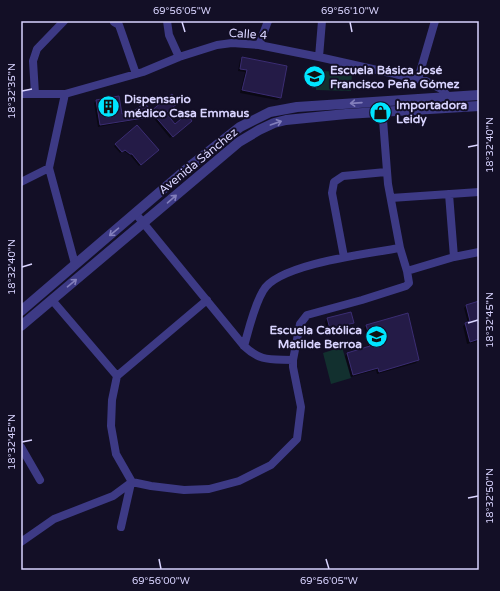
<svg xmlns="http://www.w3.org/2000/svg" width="500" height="591" viewBox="0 0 500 591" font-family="'Varela Round',sans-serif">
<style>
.green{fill:#12302f}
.shadow{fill:#0007}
.building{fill:#241b47;stroke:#3b2d73}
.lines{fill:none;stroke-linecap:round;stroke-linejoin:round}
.minor{stroke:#3d3a85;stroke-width:8}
.tertiary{stroke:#3d3a85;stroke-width:10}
.oneway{stroke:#837fbc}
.ticks{fill:none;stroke:#d9d4ff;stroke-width:1.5}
.labels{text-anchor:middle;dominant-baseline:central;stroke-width:4;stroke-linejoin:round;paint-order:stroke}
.street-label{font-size:12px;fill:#d9d4ff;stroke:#130f26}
.poi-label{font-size:12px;font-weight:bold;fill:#d9d4ff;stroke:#130f26;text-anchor:start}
.neatline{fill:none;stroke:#d9d4ff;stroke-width:1.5}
.ticks-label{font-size:10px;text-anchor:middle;fill:#d9d4ff}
</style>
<rect width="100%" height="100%" fill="#130f26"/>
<path class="green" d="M317,71l35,1 -1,19 -35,-1z
M342,347l9,31 -20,6 -8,-31z"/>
<path class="shadow" d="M242,58l38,40 -3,2 -37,-7 5,-21 -7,-1 2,-11z
M118,97l3,18 30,-3 13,1 11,13 15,-6 -20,18 -19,-23 -4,3 -49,9 -4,-24 2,-2z
M137,126l20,24 -18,16 -9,-11h-1l-6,-5 -3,3 -6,-7z
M479,302v39l-12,3 -4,-18 5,-3 -4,-15 2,-2z
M351,313l2,10 -2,2 -24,6 -2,-9 2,-3z
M367,326l51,34 -2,3 -39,11 -1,-4 -25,7 -6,-21 2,-2 21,-6 -1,-2 2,-1 -5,-17z"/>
<path class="building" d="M242,57l45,9 -6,32 -39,-8 5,-20 -7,-1z
M172,94l7,8 -13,11 9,11 12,-10 5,7 -19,16 -20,-23 -3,3 -50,8 -4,-25 23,-4 3,18 10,-2 13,-9 6,8z
M137,125l22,25 -18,15 -9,-11h-2l-5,-4 -3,2 -7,-8z
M479,301v38l-9,3 -5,-19 5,-2 -4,-16z
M351,312l3,11 -24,6 -3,-11z
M408,313l11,47 -40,12 -1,-4 -25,7 -6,-22 23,-7 -1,-3 2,-1 -5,-17z"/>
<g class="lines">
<path class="minor" d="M167,21l2,14 10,22
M114,22l5,3 17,49
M259,45l9,-24
M319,57l3,-36
M418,79l17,-58
M21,94h44l78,-22 36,-15 38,-12 15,-2 27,2 60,12 107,24 15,8 11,11
M35,94l-2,-33 4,-12 27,-28
M65,94l-16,74 26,96
M21,182l28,-14
M391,198l88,-6
M136,214l108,132c17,16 26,13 49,14
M344,257l-12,-64 2,-11 9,-6 43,-4
M454,257l25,-5
M407,271l47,-14 -5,-63
M52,300l65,76
M244,346c5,-17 10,-40 19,-55 14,-27 108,-38 137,-43
M117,376l-5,24 -1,26 5,28 16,28 19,4 33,4 25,-1 30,-8 32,-16 26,-26 4,-32 -8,-40v-7l7,-36 7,-9 55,-15 44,-14 3,-3 -2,-12 -7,-23 -12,-64 -6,-77
M117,376l90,-76
M21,447l19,33
M121,527l10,-44
M21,542l33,-23 59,-23 19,-14"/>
<path class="tertiary" d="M21,311l168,-144 51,-40 30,-15 27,-5 182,-12
M21,326l218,-184 20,-12 15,-7 12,-3 60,-6 133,-8"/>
</g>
<defs><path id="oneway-shaft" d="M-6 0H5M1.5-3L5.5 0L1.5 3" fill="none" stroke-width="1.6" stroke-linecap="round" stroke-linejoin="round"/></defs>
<g class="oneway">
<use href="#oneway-shaft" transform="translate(356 103) rotate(176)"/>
<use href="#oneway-shaft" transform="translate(276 123) rotate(-19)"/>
<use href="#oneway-shaft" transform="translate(172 199) rotate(-41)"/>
<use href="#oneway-shaft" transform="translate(114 232) rotate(140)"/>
<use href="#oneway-shaft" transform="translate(72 283) rotate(-40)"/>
</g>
<path class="ticks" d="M182,22l3,10M350,22l2,10M22,91l10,-2M468,147l10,-2M22,267l10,-3M468,323l10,-3M22,442l10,-2M468,498l10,-2M159,559l2,10M326,559l3,10"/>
<defs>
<symbol id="school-disc" viewBox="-11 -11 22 22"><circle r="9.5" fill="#00e5ff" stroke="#130f26"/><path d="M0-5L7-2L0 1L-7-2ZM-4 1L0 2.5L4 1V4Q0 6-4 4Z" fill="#111"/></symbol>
<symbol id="building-disc" viewBox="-11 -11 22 22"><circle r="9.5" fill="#00e5ff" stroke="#130f26"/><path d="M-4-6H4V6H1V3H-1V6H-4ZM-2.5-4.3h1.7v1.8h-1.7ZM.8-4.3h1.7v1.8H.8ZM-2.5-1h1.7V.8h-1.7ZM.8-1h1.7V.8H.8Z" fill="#111"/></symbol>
<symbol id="shop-disc" viewBox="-11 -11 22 22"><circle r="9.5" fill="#00e5ff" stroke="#130f26"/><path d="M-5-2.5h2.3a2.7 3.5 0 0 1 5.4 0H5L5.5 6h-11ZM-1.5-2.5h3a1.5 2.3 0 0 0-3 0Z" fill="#111"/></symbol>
</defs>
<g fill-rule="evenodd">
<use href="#school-disc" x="302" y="64" width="25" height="25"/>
<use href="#building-disc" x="96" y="94" width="25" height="25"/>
<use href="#shop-disc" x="368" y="100" width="25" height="25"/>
<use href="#school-disc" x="364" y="324" width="25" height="25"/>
</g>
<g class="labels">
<g class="street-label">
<text transform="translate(248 34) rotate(4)">Calle 4</text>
<text transform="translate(198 161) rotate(-39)">Avenida Sánchez</text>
</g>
<g class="poi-label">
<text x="330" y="70">Escuela Básica José<tspan x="330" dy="14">Francisco Peña Gómez</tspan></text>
<text x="124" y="99">Dispensario<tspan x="124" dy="14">médico Casa Emmaus</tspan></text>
<text x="396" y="105">Importadora<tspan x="396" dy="14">Leidy</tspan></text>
<text x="362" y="330" text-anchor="end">Escuela Católica<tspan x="362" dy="14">Matilde Berroa</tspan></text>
</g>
</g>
<rect width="500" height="591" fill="none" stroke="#130f26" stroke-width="44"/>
<rect x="22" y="22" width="456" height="547" class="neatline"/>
<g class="ticks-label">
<text x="182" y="14">69°56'05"W</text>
<text x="350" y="14">69°56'10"W</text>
<text transform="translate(11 91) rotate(-90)" y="4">18°32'35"N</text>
<text transform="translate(489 145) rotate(-90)" y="4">18°32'40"N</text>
<text transform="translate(11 267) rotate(-90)" y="4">18°32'40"N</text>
<text transform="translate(489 320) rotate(-90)" y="4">18°32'45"N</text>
<text transform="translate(11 442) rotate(-90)" y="4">18°32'45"N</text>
<text transform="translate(489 496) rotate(-90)" y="4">18°32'50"N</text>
<text x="161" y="584">69°56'00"W</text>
<text x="329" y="584">69°56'05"W</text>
</g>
</svg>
